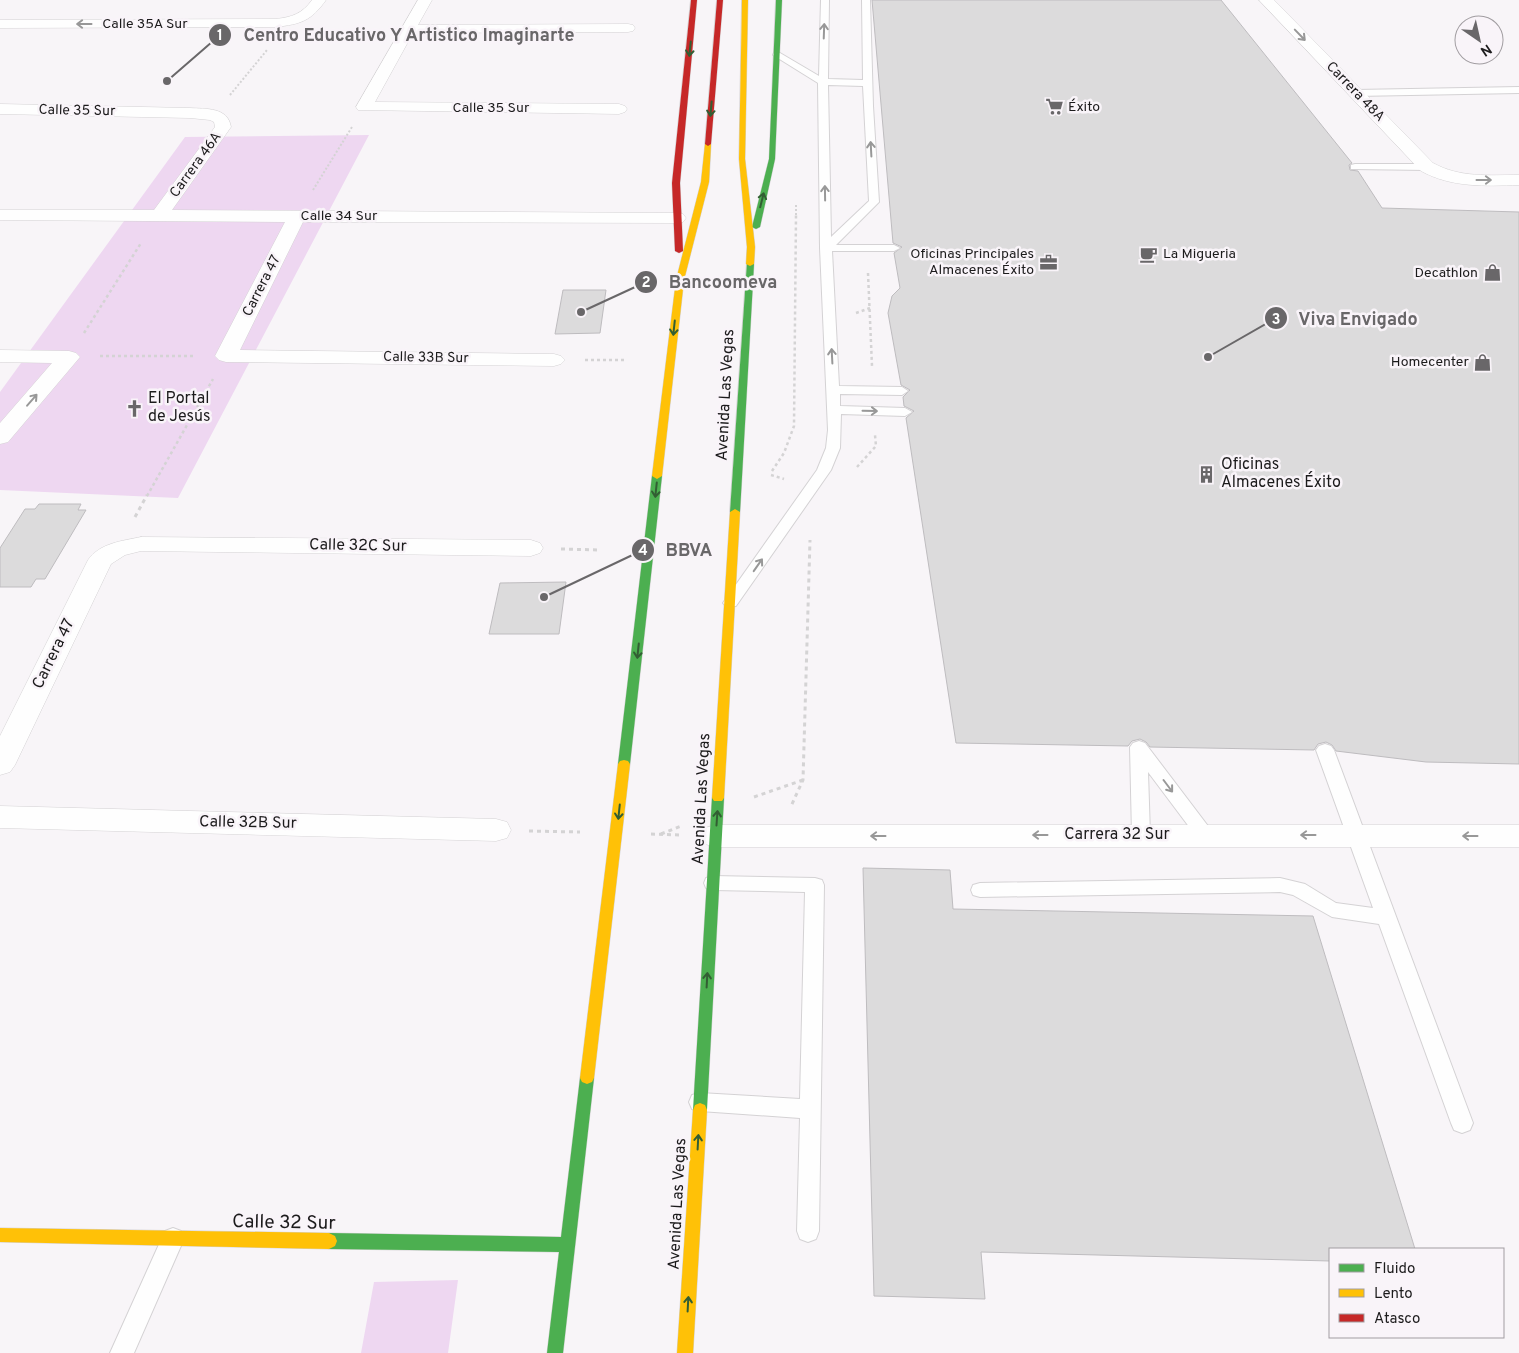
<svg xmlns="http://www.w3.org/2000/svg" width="1519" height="1353" viewBox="0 0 1519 1353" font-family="Overpass,sans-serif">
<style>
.green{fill:#eed7f1}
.building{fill:#dcdbdc;stroke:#bebcbf}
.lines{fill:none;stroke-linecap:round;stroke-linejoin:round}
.lane-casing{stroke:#d4d2d4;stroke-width:2}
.street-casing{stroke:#d4d2d4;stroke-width:1}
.fast-casing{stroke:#d4d2d4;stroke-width:1}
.slow-casing{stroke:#d4d2d4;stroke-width:1}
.jam-casing{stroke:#d4d2d4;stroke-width:1}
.path-far2{stroke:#d4d3d4;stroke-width:2;stroke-dasharray:2 2;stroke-linecap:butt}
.path-far1{stroke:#d4d3d4;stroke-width:2.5;stroke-dasharray:3 3;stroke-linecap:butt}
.path{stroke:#d4d3d4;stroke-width:3;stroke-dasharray:4 4;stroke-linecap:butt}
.lane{fill:#fefefe;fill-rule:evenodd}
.street{fill:#fefefe;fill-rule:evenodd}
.fast{fill:#4caf50;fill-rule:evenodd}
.slow{fill:#ffc107;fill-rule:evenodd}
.jam{fill:#c62828;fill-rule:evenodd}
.oneway{stroke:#989898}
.oneway2{stroke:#325e33}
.labels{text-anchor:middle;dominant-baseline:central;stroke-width:5;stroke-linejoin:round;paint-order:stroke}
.far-street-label{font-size:14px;fill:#1c1b1c;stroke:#f9f4f9}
.far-poi-label{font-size:14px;fill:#1c1b1c;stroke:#f9f4f9;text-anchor:end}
.street-label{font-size:16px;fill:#1c1b1c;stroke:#f9f4f9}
.poi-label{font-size:16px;fill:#1c1b1c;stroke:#f9f4f9;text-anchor:start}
.near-street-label{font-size:19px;fill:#1c1b1c;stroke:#f9f4f9}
.leader{fill:none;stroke:#696769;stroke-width:2}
.callout-dot{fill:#696769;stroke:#f9f4f9;stroke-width:2}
.mark-label{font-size:15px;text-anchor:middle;font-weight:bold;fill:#fff}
.callout-label{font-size:18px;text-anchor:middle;font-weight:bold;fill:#696769;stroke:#f9f4f9;stroke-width:5;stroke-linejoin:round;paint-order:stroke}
</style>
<rect width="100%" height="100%" fill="#f8f5f8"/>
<path class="green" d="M369,135l-191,363 -178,-8v-98l185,-255z
M458,1280l-10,73h-87l13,-71z"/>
<path class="building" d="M872,0h349l131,163 -3,2 1,5 8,1 24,37 137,4v552l-93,-2 -90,-11 -4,-6 -6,-3 -8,2 -4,6 -164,-3 -4,-5 -6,-3 -8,2 -4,5 -172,-3 -50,-325 8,-7 -10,-5 -1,-9 7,-7 -9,-5 -13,-72 4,-17 8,-8 -6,-35 8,-6 -9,-4z
M563,290h43l-6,43 -45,1z
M39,504h42l-3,6h8l-41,69h-9l-5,8h-31v-39l25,-39h10z
M566,582l-7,52h-70l11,-51z
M863,868l87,2 3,39 360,7 102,333h-85v12l-349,-9 4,47 -111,-3z"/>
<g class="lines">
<defs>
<path id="lane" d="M821,0h8l-1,79 35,1 -1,-80h8l3,106 6,96 -43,43h58l6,3 -6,3h-62l7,135 63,1 6,4 -6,4 -62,-1v12l65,2 7,4 -7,4 -64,-2 -1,34 -9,22 -95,136h-10l-3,-3 94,-133 9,-22 2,-18 -8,-182 -2,-165 -45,-28 1,-2h6l39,23zM828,85l35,1 6,115 -38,36z
M1519,87v6l-163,3 -5,-3 5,-3z
M1355,164h72l5,3 -5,3 -76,-1v-4z
M1139,741l6,2 66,87 3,5 -3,5 -6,2 -6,-2 -51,-68 2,63 -3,5 -6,2 -6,-2 -3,-5 -2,-88 3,-4z
M1325,744l6,2 3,4 139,373 -3,7 -8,3 -8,-3 -3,-7 -72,-199 -47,-7 -39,-22 -13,-3 -300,5 -7,-2 -2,-5 2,-5 7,-2 300,-5 25,6 31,19 37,5 -57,-158 3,-4z
M713,876l102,2 7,2 2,5 -5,346 -3,8 -8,3 -8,-3 -3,-8 3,-113 -100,-7 -8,-2 -3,-7 3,-7 8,-2 100,6 5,-207 -92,-2 -7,-2 -2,-5 2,-5z
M173,1228l8,3 3,8 -50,114h-24l55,-122z"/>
<path id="street" d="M312,0h14c-15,21 -25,24 -50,27l-276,1v-8l276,-1c16,-2 26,-5 36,-19z
M418,0h14l-14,25 210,-1 5,1 2,3 -2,3 -5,1 -215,1 -38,69 244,2 6,2 2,3 -2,3 -6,2 -261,-4 -2,-3z
M1259,0h15l159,163c27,15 56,12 86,12v10c-34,1 -67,3 -98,-14z
M0,104l190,4c16,1 38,-1 41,19l-59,83 505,3 6,1 3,4 -3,4 -6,1 -374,-1 -63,128 314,4 7,2 4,4 -4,4 -7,2 -328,-4 -7,-2 -4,-4 70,-134 -285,-2v-10h154l61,-83 -1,-5 -4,-2 -20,-2 -190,-4z
M0,350l69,1 7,2 4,4 -72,85 -8,2v-21l52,-60 -52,-1z
M141,537l390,3 9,3 3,5 -3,5 -9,3 -390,-5 -16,4 -14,9 -96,201 -5,7 -10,3v-39l88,-176c12,-17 34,-19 53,-23z
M0,806l496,13 11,3 4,8 -4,8 -11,3 -496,-13z
M716,825h803v22h-803l-11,-3 -4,-8 4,-8z"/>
<path id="fast" d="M776,0h6l-7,159 -15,68 -4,2 -4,-2 17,-68z
M747,262l7,2 -14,248 -5,3 -5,-3z
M657,473l5,3 -32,288 -2,3h-8l-2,-3 34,-288z
M718,794l4,1 2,3 -17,312 -2,5 -5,2 -5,-2 -2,-5 19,-312 2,-3z
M587,1072l5,2 2,4 -31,275h-16l12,-101 -230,-3 -6,-3 -2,-5 2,-5 6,-3 232,4 19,-159 2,-4z"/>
<path id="slow" d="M742,0h6l-3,159 10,88 -1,17 -4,2 -4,-2 1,-17 -8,-88z
M708,142l3,2 -2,38 -25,98 -22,196 -5,3 -5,-3 24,-196 25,-98 4,-38z
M735,509l5,3 -16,286 -2,3h-8l-2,-3 18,-286z
M624,760l4,1 2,3 -36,314 -2,4 -5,2 -5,-2 -2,-4 38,-314 2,-3z
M700,1103l5,2 2,5 -14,243h-16l16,-243 2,-5z
M0,1228l329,5 6,3 2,5 -2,5 -6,3 -329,-7z"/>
<path id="jam" d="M691,0h6l-17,183 3,68 -4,2 -4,-2 -3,-68z
M717,0h6l-12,144 -3,2 -3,-2z"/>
</defs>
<use href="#lane" class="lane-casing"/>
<use href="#street" class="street-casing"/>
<use href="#fast" class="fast-casing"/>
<use href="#slow" class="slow-casing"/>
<use href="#jam" class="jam-casing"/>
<path class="path-far2" d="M230,95l37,-45
M313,190l39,-63
M796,215v-10"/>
<path class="path-far1" d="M868,273l4,93
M856,313l14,-5
M84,333l57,-90
M100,356h94
M585,360h42
M857,467l19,-21 -1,-11
M772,471l12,-18 10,-27 2,-212
M771,475l13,4
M147,496l66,-117"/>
<path class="path" d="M135,517l12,-22
M561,549l40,1
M754,797l49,-17
M792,804l11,-24 7,-240
M529,831l51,1
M651,834l29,1
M661,834l20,-8"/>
<use href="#lane" class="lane"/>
<use href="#street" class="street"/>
<use href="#fast" class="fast"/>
<use href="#slow" class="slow"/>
<use href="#jam" class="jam"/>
</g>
<defs><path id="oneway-shaft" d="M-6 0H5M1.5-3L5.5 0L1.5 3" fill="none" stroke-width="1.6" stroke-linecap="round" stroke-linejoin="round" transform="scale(1.25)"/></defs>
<g class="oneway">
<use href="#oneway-shaft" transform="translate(84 24) rotate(180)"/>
<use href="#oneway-shaft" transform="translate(824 31) rotate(-88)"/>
<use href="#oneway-shaft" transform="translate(1300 35) rotate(46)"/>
<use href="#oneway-shaft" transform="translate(871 149) rotate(-93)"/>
<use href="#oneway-shaft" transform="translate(1484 180)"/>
<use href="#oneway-shaft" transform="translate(825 193) rotate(-91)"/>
<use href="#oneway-shaft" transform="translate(832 356) rotate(-93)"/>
<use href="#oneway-shaft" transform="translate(32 400) rotate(-49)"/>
<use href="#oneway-shaft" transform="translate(870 411) rotate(1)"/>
<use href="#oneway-shaft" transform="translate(758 565) rotate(-55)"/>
<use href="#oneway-shaft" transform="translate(1168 786) rotate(53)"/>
<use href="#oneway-shaft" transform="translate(1040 835) rotate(180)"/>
<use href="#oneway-shaft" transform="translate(1308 835) rotate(-180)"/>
<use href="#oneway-shaft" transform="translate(878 836) rotate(180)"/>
<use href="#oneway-shaft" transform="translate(1470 836) rotate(-180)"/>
</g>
<g class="oneway2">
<use href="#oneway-shaft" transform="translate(690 49) rotate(96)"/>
<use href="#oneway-shaft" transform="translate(711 109) rotate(95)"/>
<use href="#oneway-shaft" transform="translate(762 200) rotate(-76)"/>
<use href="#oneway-shaft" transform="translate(674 328) rotate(96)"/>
<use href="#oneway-shaft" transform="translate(656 490) rotate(96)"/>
<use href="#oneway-shaft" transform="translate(638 651) rotate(96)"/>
<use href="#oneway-shaft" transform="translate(619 812) rotate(96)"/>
<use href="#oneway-shaft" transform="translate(717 818) rotate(-86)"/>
<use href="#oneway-shaft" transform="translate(707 980) rotate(-87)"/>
<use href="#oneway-shaft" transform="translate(698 1142) rotate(-87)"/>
<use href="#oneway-shaft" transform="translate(688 1304) rotate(-87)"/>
</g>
<defs>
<symbol id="supermarket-bare" viewBox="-9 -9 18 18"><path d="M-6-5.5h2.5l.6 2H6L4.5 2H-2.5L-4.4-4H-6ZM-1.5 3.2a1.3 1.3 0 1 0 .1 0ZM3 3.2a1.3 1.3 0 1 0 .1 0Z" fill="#696769" stroke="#f9f4f9" stroke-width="2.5" paint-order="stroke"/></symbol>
<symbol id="cafe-bare" viewBox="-9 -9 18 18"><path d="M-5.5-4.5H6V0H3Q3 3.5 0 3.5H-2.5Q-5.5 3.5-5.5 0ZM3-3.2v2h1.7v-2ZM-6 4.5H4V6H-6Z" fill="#696769" stroke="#f9f4f9" stroke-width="2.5" paint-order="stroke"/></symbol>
<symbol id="office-bare" viewBox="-9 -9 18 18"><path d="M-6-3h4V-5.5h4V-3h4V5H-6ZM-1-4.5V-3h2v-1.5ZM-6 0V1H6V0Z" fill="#696769" stroke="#f9f4f9" stroke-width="2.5" paint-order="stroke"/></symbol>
<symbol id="shop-bare" viewBox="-9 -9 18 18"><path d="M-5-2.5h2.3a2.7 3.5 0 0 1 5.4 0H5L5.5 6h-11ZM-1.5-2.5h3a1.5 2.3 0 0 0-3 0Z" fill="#696769" stroke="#f9f4f9" stroke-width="2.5" paint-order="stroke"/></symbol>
<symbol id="church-bare" viewBox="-9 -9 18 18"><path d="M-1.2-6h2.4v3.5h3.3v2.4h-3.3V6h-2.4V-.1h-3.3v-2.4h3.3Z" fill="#696769" stroke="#f9f4f9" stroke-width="2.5" paint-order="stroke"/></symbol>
<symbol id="building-bare" viewBox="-9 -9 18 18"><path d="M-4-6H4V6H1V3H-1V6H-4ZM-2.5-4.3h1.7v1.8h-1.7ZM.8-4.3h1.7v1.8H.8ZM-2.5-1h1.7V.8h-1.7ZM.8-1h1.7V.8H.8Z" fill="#696769" stroke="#f9f4f9" stroke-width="2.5" paint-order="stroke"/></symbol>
</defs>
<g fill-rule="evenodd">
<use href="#supermarket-bare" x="1042" y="94" width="25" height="25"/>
<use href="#cafe-bare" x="1136" y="242" width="25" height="25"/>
<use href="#office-bare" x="1036" y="250" width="25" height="25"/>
<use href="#shop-bare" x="1480" y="260" width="25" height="25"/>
<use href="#shop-bare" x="1470" y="350" width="25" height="25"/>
<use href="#church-bare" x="122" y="396" width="25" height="25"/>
<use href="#building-bare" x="1194" y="462" width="25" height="25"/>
</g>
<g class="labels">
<g class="far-street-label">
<text x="145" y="24">Calle 35A Sur</text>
<text transform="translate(1355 92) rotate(46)">Carrera 48A</text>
<text x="491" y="108">Calle 35 Sur</text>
<text transform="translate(77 111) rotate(1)">Calle 35 Sur</text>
<text transform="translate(196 165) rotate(-54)">Carrera 46A</text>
<text x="339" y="216">Calle 34 Sur</text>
<text transform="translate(262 286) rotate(-63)">Carrera 47</text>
<text transform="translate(426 358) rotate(1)">Calle 33B Sur</text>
</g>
<g class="far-poi-label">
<text x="1068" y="107" text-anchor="start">Éxito</text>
<text x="1034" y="254">Oficinas Principales<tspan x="1034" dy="16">Almacenes Éxito</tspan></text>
<text x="1163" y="254" text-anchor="start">La Migueria</text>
<text x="1478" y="273">Decathlon</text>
<text x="1469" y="362">Homecenter</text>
</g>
<g class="street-label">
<text transform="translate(726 395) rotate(-87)">Avenida Las Vegas</text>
<text transform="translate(358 546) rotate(1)">Calle 32C Sur</text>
<text transform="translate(54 654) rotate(-64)">Carrera 47</text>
<text transform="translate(702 799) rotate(-87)">Avenida Las Vegas</text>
<text transform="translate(248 823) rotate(1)">Calle 32B Sur</text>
<text x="1117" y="835">Carrera 32 Sur</text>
<text transform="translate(678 1204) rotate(-87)">Avenida Las Vegas</text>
</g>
<g class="poi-label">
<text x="148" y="399">El Portal<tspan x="148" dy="18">de Jesús</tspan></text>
<text x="1221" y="465">Oficinas<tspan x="1221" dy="18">Almacenes Éxito</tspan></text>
</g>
<g class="near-street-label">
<text transform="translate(284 1223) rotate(1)">Calle 32 Sur</text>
</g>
</g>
<path class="leader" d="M167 81L220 35M581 312L646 282M1208 357L1276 318M544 597L643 550"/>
<g class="callout-dot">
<circle cx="167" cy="81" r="5"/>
<circle cx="581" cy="312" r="5"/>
<circle cx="1208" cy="357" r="5"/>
<circle cx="544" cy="597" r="5"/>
<circle cx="220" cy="35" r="12"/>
<circle cx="646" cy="282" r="12"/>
<circle cx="1276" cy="318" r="12"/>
<circle cx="643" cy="550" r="12"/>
</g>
<g class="mark-label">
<text x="220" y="40">1</text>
<text x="646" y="287">2</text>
<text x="1276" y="324">3</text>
<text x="643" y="555">4</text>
</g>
<g class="callout-label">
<text x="409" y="41">Centro Educativo Y Artistico Imaginarte</text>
<text x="723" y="288">Bancoomeva</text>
<text x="1358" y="325">Viva Envigado</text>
<text x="689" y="556">BBVA</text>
</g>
<rect x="1329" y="1248" width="175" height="90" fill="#f9f4f9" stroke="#a19da1"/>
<rect x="1339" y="1264" width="25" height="8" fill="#4caf50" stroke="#a19da1"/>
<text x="1374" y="1273" font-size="15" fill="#1c1b1c">Fluido</text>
<rect x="1339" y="1289" width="25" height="8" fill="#ffc107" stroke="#a19da1"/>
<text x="1374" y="1298" font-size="15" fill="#1c1b1c">Lento</text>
<rect x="1339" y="1314" width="25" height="8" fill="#c62828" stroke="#a19da1"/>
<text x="1374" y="1323" font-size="15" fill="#1c1b1c">Atasco</text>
<g transform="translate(1479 40) rotate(146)"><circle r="24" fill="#f9f4f9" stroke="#a19da1"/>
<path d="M0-4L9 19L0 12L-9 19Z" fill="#696769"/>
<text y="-8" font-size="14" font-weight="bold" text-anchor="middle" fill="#1c1b1c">N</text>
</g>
</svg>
